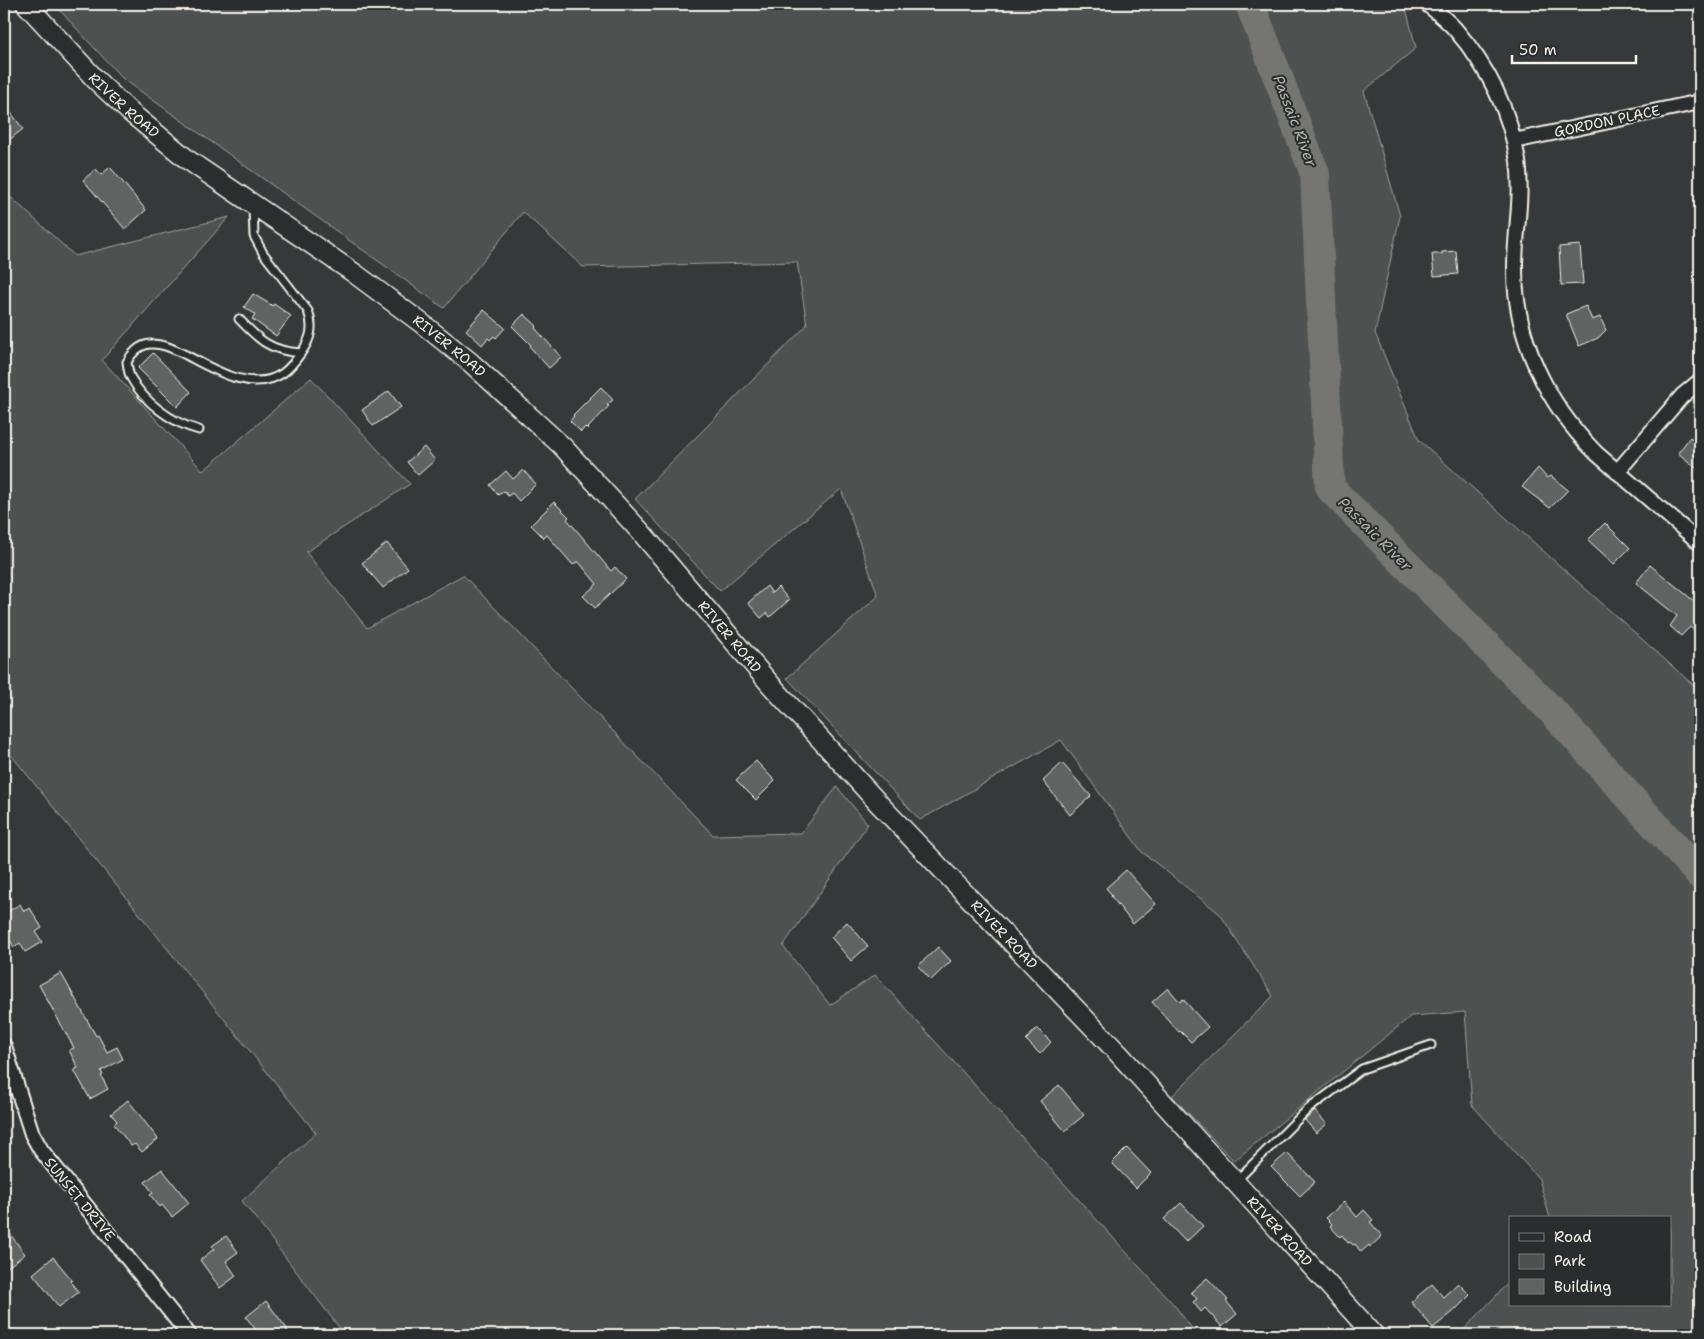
<svg xmlns="http://www.w3.org/2000/svg" width="1704" height="1339" viewBox="0 0 1704 1339" font-family="'Shantell Sans',sans-serif">
<style>
.green{fill:#4e514f;stroke:#a1a19c}
.lines{fill:none;stroke-linecap:round;stroke-linejoin:round}
.river{stroke:#757572;stroke-width:30}
.building{fill:#616362;stroke:#f4f1e8}
.lane-casing{stroke:#f4f1e8;stroke-width:11}
.street-casing{stroke:#f4f1e8;stroke-width:18}
.secondary-casing{stroke:#f4f1e8;stroke-width:22}
.lane{stroke:#2a2d2e;stroke-width:7}
.street{stroke:#2a2d2e;stroke-width:14}
.secondary{stroke:#2a2d2e;stroke-width:19}
.labels{text-anchor:middle;dominant-baseline:central;stroke-width:4;stroke-linejoin:round;paint-order:stroke}
.street-label{font-size:14px;fill:#f4f1e8;stroke:#2a2d2e}
.water-label{font-size:15px;font-style:italic;fill:#b4b3ad;stroke:#2a2d2e}
</style>
<rect width="100%" height="100%" fill="#363939"/>
<filter id="ink" filterUnits="userSpaceOnUse"><feTurbulence type="fractalNoise" baseFrequency=".02" numOctaves="2"/><feDisplacementMap in="SourceGraphic" scale="10" xChannelSelector="R" yChannelSelector="G"/><feConvolveMatrix kernelMatrix="1 2 1 2 8 2 1 2 1" color-interpolation-filters="sRGB"/></filter>
<g filter="url(#ink)">
<path class="green" d="M54,4h1351l11,44 -52,43 36,125 -25,117 44,107 281,251v644h-241l51,-54v24h160v-87h-120l-11,-39 -67,-74 -7,-93 -54,4 -177,145 -62,-65 101,-100 -53,-82 -78,-62 -81,-112 -141,80 -133,-142 91,-82 -37,-107 -121,102 -85,-92 172,-174 -10,-63 -214,5 -60,-55 -79,96 -322,-230z
M4,191l71,65 154,-39 -127,143 101,111 108,-93 99,106 -104,68 61,76 96,-53 250,260 88,-2 36,-46 31,37 -85,122 47,59 45,-30 300,331 22,29h-852l-103,-134 74,-68 -304,-377 -8,-5z"/>
<g class="lines">
<path class="river" d="M1250,4l65,170 15,314 223,224 147,163"/>
</g>
<path class="building" d="M4,103l19,26 -19,15z
M110,167l36,43 -21,19 -42,-49 13,-11 5,6z
M1580,245l3,39 -22,1 -2,-38z
M1456,251l2,23 -24,2 -2,-22h10v-2z
M253,294l20,12 1,-2 17,12 -15,20 -24,-17 3,-5 -11,-7z
M1586,306l6,14 8,-3 6,13 -8,8 -19,8 -13,-32z
M484,310l21,18 -9,10 -2,-2 -4,4 -2,-2 -6,7 -16,-15z
M524,314l13,12 -2,2 26,29 -12,11 -19,-21 1,-2 -19,-19z
M153,353l38,39 -14,15 -39,-39z
M601,387l12,13 -6,5 2,1 -22,23 -2,-2 -4,5 -11,-11 4,-5 -1,-1z
M389,391l12,16 -28,19 -11,-16z
M1690,437l10,8v26l-22,-18z
M424,447l11,13 -17,15 -11,-13z
M1538,468l9,10 4,-2 17,14 -18,18 -28,-21z
M523,470l13,14 -17,17 -7,-8 -4,3 -4,-5 -6,4 -8,-10 16,-14 7,8z
M554,502l15,15 -2,2 44,52 4,-4 11,12 -31,29 -12,-12 14,-12 -19,-23 -5,4 -26,-30 -3,3 -13,-13z
M1605,523l25,25 -16,16 -26,-24z
M387,543l21,25 -25,20 -21,-25z
M1650,565l50,41v30l-10,-9 -9,9 -11,-10 7,-10 -41,-33z
M767,586l5,7 6,-6 11,13 -19,17 -3,-4 -6,5 -13,-15z
M756,761l19,20 -19,19 -20,-20z
M1062,763l29,33 -21,19 -27,-34z
M1126,870l30,34 -23,20 -22,-28 1,-1 -6,-7z
M20,904l4,7 6,-3 12,20 -6,4 6,10 -17,10 -5,-9 -6,4 -10,-18 5,-4 -5,-11z
M847,922l21,24 -17,15 -20,-24z
M938,947l13,14 -20,19 -13,-14z
M61,973l35,63 2,-1 9,17 10,-5 6,12 -22,12 2,4 -2,1 7,13 -18,10 -16,-29 4,-2 -9,-18 5,-2 -35,-63z
M1168,988l12,14 3,-3 25,28 -17,15 -11,-11 -1,1 -27,-30z
M1037,1028l14,14 -11,12 -14,-14z
M1059,1085l25,30 -19,16 -25,-30z
M128,1100l30,39 -16,13 -7,-8 -4,2 -17,-22 3,-3 -6,-7z
M1315,1111l12,13 -11,9 -11,-13z
M1127,1148l24,25 -15,15 -24,-25z
M1287,1153l28,29 -15,14 -29,-29z
M162,1169l27,34 -17,14 -10,-12 -2,2 -10,-12 3,-2 -8,-11z
M1344,1202l13,15 7,-7 9,10 -3,2 12,14 -12,11 -1,-2 -8,7 -6,-8 -2,1 -3,-3 -2,1 -6,-8 -2,2 -10,-11 2,-2 -6,-6z
M1181,1203l22,23 -17,16 -22,-23z
M4,1226l21,28 -21,16z
M226,1236l12,16 -12,9 10,15 -16,12 -20,-28 14,-11 -2,-3z
M53,1257l19,23 -2,1 9,11 -20,15 -26,-33z
M1207,1278l21,22 -2,1 11,13 -15,13 -17,-19 -4,4 -8,-10 4,-3 -6,-7z
M1458,1283l12,12 -17,17 -20,16 -22,-26 21,-18 11,13z
M266,1301l22,29 -6,5h-22l-14,-18z"/>
<g class="lines">
<defs>
<path id="lane" d="M239,319c20,21 31,32 62,34
M199,430c-27,-7 -55,-28 -68,-52 -3,-5 -3,-11 -4,-16 4,-8 12,-17 23,-18 13,-1 25,6 36,11 27,14 67,39 97,18 7,-5 13,-13 18,-20 10,-14 13,-26 7,-42l-45,-58 -9,-17 -1,-29
M1235,1182l72,-72 55,-41 69,-24"/>
<path id="street" d="M1427,4c10,8 20,16 28,25 33,38 55,83 63,132 5,37 -3,70 -3,106 -1,71 32,137 81,186l104,90
M1514,141l186,-39
M1617,472l65,-76 18,-15
M4,1046l28,88 9,16 148,185"/>
<g id="secondary">
<path id="s1" d="M26,4l71,77 33,31 58,48 166,113 66,49 50,40 92,84 78,85 131,154 110,121 237,247 256,282"/>
</g>
</defs>
<use href="#lane" class="lane-casing"/>
<use href="#street" class="street-casing"/>
<use href="#secondary" class="secondary-casing"/>
<use href="#lane" class="lane"/>
<use href="#street" class="street"/>
<use href="#secondary" class="secondary"/>
</g>
</g>
<g class="labels">
<g class="street-label">
<text stroke="none"><textPath href="#s1" startOffset="141">RIVER ROAD</textPath></text>
<text transform="translate(1607 121) rotate(-12)">GORDON PLACE</text>
<text stroke="none"><textPath href="#s1" startOffset="546">RIVER ROAD</textPath></text>
<text stroke="none"><textPath href="#s1" startOffset="951">RIVER ROAD</textPath></text>
<text stroke="none"><textPath href="#s1" startOffset="1356">RIVER ROAD</textPath></text>
<text transform="translate(80 1199) rotate(51)">SUNSET DRIVE</text>
<text stroke="none"><textPath href="#s1" startOffset="1761">RIVER ROAD</textPath></text>
</g>
<g class="water-label">
<text transform="translate(1295 121) rotate(69)">Passaic River</text>
<text transform="translate(1375 534) rotate(45)">Passaic River</text>
</g>
</g>
<rect width="1704" height="1339" fill="none" stroke="#2a2d2e" stroke-width="20"/>
<rect x="10" y="10" width="1684" height="1319" fill="none" stroke="#f4f1e8" stroke-width="2" filter="url(#ink)"/>
<rect x="1509" y="1216" width="162" height="90" fill="#2a2d2e" stroke="#7b7b78"/>
<rect x="1519" y="1233" width="25" height="8" fill="#2a2d2e" stroke="#7b7b78"/>
<text x="1554" y="1242" font-size="15" fill="#f4f1e8">Road</text>
<rect x="1519" y="1254" width="25" height="15" fill="#4e514f" stroke="#7b7b78"/>
<text x="1554" y="1266" font-size="15" fill="#f4f1e8">Park</text>
<rect x="1519" y="1279" width="25" height="15" fill="#616362" stroke="#7b7b78"/>
<text x="1554" y="1292" font-size="15" fill="#f4f1e8">Building</text>
<path d="M1512 55v8h124v-8" fill="none" stroke="#f4f1e8" stroke-width="2.5"/>
<text x="1519" y="55" font-size="15" fill="#f4f1e8" stroke="#2a2d2e" stroke-width="4" paint-order="stroke">50 m</text>
</svg>
